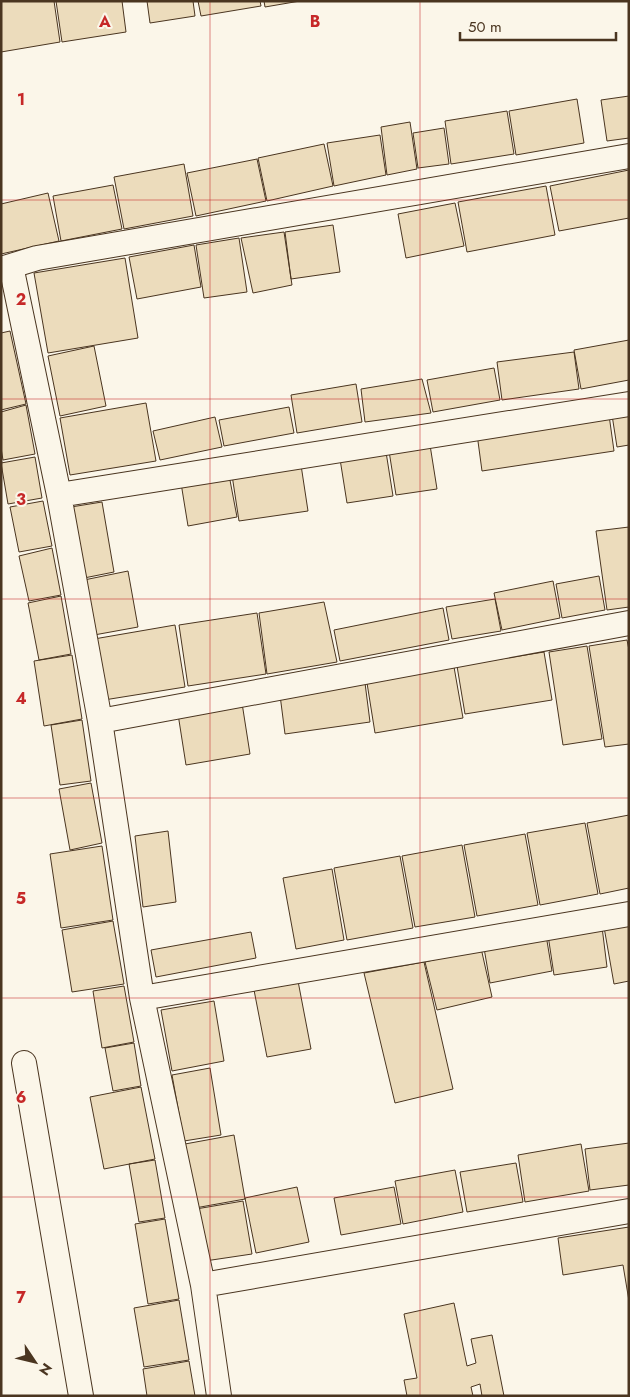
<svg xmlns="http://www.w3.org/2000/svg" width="630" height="1397" viewBox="0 0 630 1397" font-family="Jost,sans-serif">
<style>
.building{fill:#ecdcbc;stroke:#4a3520}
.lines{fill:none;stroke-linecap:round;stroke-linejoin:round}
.minor-casing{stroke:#4a3520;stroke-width:26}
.minor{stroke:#fbf6e9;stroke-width:24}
.grid{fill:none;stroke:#c62828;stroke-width:1;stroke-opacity:0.55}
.grid-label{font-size:16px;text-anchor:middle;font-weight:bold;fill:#c62828;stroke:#fbf6e9;stroke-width:4;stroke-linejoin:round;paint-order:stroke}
</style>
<rect width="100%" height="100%" fill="#fbf6e9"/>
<path class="building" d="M1,1h53l6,41 -59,10z
M56,1h66l4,31 -64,10z
M147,1h46l2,15 -45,7z
M198,1h62l1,5 -60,10z
M264,1h36l-35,6z
M629,96v42l-22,3 -6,-41z
M577,99l7,44 -68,12 -7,-44z
M507,111l7,43 -63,10 -6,-43z
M410,122l7,47 -30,6 -6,-48z
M444,128l5,36 -31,4 -5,-35z
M380,135l6,40 -52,11 -7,-43z
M324,144l9,42 -66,15 -9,-43z
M257,159l9,42 -70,15 -9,-43z
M184,164l9,52 -69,13 -10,-52z
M629,170v48l-70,13 -9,-45z
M113,185l9,44 -61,12 -8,-45z
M546,186l9,49 -88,17 -9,-50z
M48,193l11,48 -58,13v-50z
M455,203l9,43 -58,12 -8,-44z
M333,225l7,47 -49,7 -6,-47z
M284,232l8,53 -39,8 -12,-55z
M239,238l8,54 -43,6 -8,-53z
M194,245l7,42 -64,12 -8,-42z
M125,258l13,80 -90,15 -14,-80z
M10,331l16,73 -25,6v-77z
M629,340v40l-48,9 -7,-39z
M94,346l12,60 -46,10 -12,-60z
M574,352l5,37 -77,11 -5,-38z
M494,368l6,32 -67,12 -6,-32z
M422,379l9,34 -66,9 -4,-33z
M356,384l6,38 -65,11 -6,-38z
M146,403l10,58 -86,14 -10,-57z
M26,405l9,49 -32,6 -2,-12v-36z
M289,407l5,26 -70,13 -5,-26z
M629,412v33l-12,2 -5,-32z
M609,415l5,36 -132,20 -5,-37z
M215,417l7,30 -62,13 -7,-29z
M430,445l7,44 -41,6 -7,-44z
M386,452l7,44 -46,7 -7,-44z
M35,457l7,41 -34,6 -7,-41z
M301,465l7,46 -69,10 -7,-46z
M229,475l8,42 -49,9 -7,-43z
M43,501l9,45 -33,6 -9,-45z
M102,502l12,70 -30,6 -13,-71z
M629,527v80l-22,3 -11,-79z
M52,548l9,47 -32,6 -10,-45z
M128,571l10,56 -44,8 -10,-55z
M599,576l6,34 -43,8 -6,-34z
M553,581l7,37 -58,12 -8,-37z
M61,596l10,58 -32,6 -11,-57z
M495,599l6,32 -49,8 -6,-32z
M324,602l13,60 -70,12 -8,-61z
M443,608l6,32 -109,21 -6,-31z
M257,613l9,61 -78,12 -9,-61z
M175,625l10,62 -81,13 -10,-61z
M627,640l2,10v94l-24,3 -16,-101z
M587,646l15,93 -39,6 -14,-93z
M544,652l8,48 -87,14 -8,-48z
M72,655l10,64 -38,7 -10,-65z
M454,667l9,51 -88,15 -8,-50z
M365,683l5,39 -85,12 -5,-39z
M242,703l8,51 -64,11 -8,-51z
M82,720l9,61 -31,4 -9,-60z
M91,783l11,60 -32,7 -11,-61z
M629,815v73l-29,6 -13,-71z
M585,823l13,71 -58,11 -13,-72z
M168,831l8,71 -33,5 -8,-71z
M525,834l13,71 -61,11 -13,-71z
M462,845l13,72 -60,10 -13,-71z
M102,846l11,74 -52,8 -11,-74z
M400,856l13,72 -66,12 -13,-72z
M332,869l12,71 -48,9 -13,-71z
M113,921l11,63 -52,8 -10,-62z
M629,923v58l-15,3 -10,-57z
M602,927l5,40 -53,8 -6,-40z
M251,932l5,26 -100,19 -5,-27z
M546,935l6,36 -62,12 -6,-35z
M481,948l11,49 -55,13 -12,-48z
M424,962l29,127 -58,14 -31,-130z
M298,981l13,68 -44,8 -13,-67z
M124,986l10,56 -32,6 -9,-57z
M214,1001l10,60 -52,10 -11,-61z
M134,1043l7,43 -28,5 -8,-43z
M210,1068l11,67 -37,6 -12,-66z
M141,1087l14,72 -51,10 -14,-72z
M234,1135l11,64 -50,9 -10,-64z
M629,1143v42l-39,5 -5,-41z
M581,1144l8,47 -64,11 -7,-47z
M155,1160l10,58 -26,4 -10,-58z
M516,1163l7,39 -56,10 -7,-40z
M455,1170l8,42 -60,12 -8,-43z
M297,1187l12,55 -53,11 -11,-55z
M394,1187l7,37 -60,11 -7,-37z
M243,1201l9,53 -47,7 -9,-52z
M165,1219l14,80 -31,5 -13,-80z
M629,1227v74l-6,-36 -60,10 -5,-37z
M179,1300l10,60 -45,7 -10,-59z
M454,1303l13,63 9,-3 -5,-24 21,-4 12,61h-22l-2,-12 -9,3 2,9h-66l-3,-16 13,-2 -13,-64z
M189,1361l6,35h-48l-4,-27z"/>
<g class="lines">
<defs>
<path id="minor" d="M11,266l48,229 41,226 42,277 61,287 16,111
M1,269l36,-11 592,-102
M59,495l570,-91
M100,721l529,-98
M142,998l487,-84
M24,1063l57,333
M203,1285l426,-74"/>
</defs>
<use href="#minor" class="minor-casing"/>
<use href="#minor" class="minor"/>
</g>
<path class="grid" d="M210,1v1395M420,1v1395M1,200h628M1,399h628M1,599h628M1,798h628M1,998h628M1,1197h628"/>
<g class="grid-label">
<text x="105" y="27">A</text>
<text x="315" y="27">B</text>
<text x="21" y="105">1</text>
<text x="21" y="305">2</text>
<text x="21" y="505">3</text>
<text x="21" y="704">4</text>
<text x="21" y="904">5</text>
<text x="21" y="1103">6</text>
<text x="21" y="1303">7</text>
</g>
<rect width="630" height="1397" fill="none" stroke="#4a3520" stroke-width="5"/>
<g transform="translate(35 1362) rotate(125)" stroke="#fbf6e9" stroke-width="4" paint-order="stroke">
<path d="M0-4L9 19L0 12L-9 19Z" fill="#4a3520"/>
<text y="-8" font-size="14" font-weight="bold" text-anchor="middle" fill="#4a3520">N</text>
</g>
<path d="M460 32v8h156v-8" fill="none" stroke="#4a3520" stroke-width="2.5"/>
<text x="468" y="32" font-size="15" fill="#4a3520" stroke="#fbf6e9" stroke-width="4" paint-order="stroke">50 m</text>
</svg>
